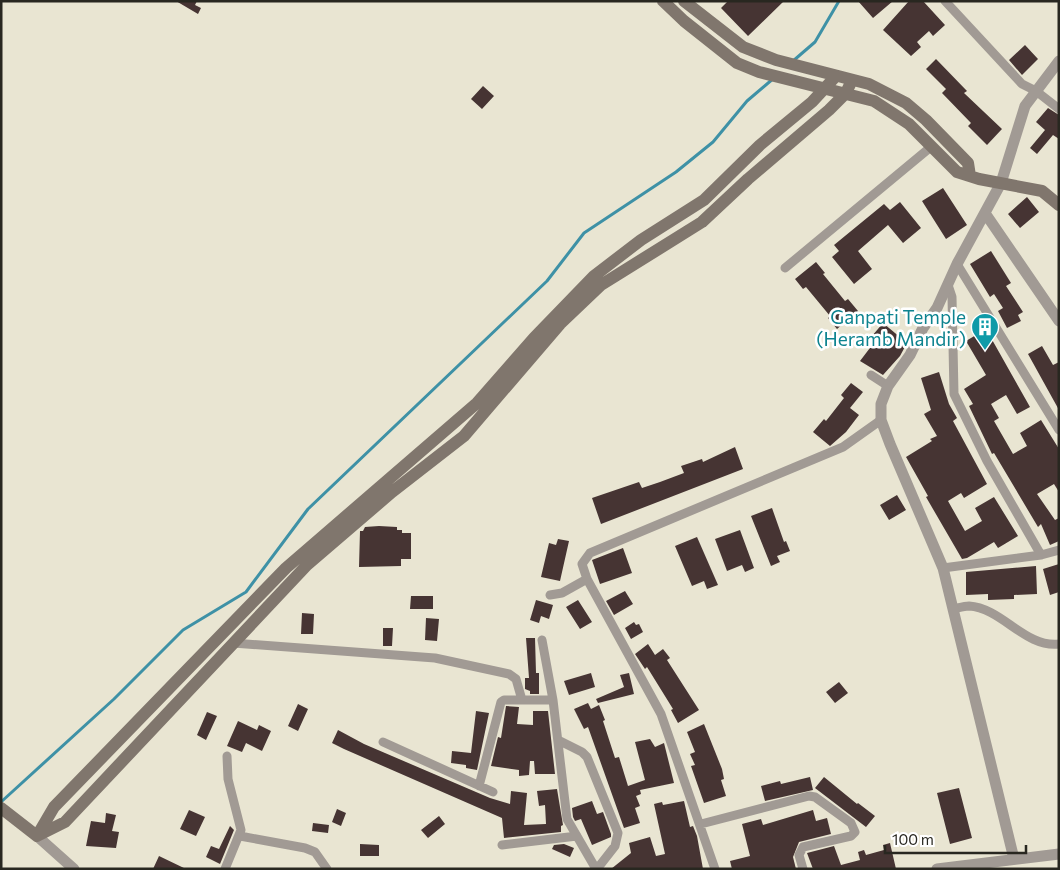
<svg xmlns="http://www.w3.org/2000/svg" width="1060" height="870" viewBox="0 0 1060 870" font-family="Commissioner,sans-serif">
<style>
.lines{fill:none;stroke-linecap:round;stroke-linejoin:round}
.stream{stroke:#3e91a6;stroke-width:3}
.building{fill:#463433}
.minor{stroke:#a19a94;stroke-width:9}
.tertiary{stroke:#a19a94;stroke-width:11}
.secondary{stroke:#80766d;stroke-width:12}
.labels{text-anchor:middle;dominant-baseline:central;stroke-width:5;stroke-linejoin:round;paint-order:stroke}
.culture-label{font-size:19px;fill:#0d838f;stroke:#fff;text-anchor:end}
</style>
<rect width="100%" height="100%" fill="#e9e5d2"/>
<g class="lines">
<path class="stream" d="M793,61l22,-19 24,-41
M1,802l113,-103 69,-69 63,-38 62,-83 239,-228 37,-48 92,-61 37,-30 34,-41 27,-23"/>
</g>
<path class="building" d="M176,1h21l-2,4 6,3 -3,6z
M728,1h56l-36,35 -27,-28z
M858,1h35l-20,17z
M909,1h14l22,24 -12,11 -4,-5 -12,11 4,5 -10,9 -28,-26z
M1025,45l13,14 -16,16 -13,-15z
M936,59l31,32 -3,2 38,36 -15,16 -19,-19 3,-3 -29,-30 4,-4 -20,-20z
M483,86l11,10 -12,13 -11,-10z
M1048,108l11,7v24l-6,-4 -16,19 -7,-6 15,-18 -9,-8z
M943,188l24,37 -21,14 -24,-38z
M1027,197l12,15 -19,16 -12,-14z
M900,202l21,26 -18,15 -15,-18 -30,26 14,18 -18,15 -22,-27 7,-6 -5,-6 50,-41 6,6z
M991,251l20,32 -5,3 17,26 -5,3 3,6 -14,7 -9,-17 5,-3 -9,-14 -4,3 -20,-33z
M816,262l9,11 -2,1 22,27 3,-2 10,12 -21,18 -9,-11 2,-2 -24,-29 -3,2 -8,-10z
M883,323l24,20 -7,13 -17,19 -23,-14 16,-21 -4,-4z
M986,329l44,78 -13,7 -11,-19 -15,9 8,14 -5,3 19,33 14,-8 -7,-13 21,-13 18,29v43l-5,-8 -17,10 18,26 4,-2v23l-9,4 -9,-21 -3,3 -44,-74 -2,1 -23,-48 4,-2 -9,-15 22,-14 -20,-34z
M1042,346l11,19 6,-3v48l-31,-56z
M939,372l10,32 8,14 -4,3 34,63 -23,14 -3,-5 -13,8 17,30 17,-10 -7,-13 19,-11 24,39 -20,12 -4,-6 -27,16 -5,1 -36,-62 2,-1 -22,-39 26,-16 -2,-2 7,-3 -13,-22 7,-4 -10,-32z
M851,383l12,9 -13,16 9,7 -13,17 -16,14 -17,-14 11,-13 2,2 18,-23 -3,-3z
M735,447l8,22 -142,55 -9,-26 47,-16 3,6 18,-6 24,-9 -3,-7 21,-7 1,3z
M897,495l9,15 -17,10 -9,-15z
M772,508l12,34 2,-1 4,10 -13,5 3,6 -9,4 -20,-50z
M379,526l18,1v3h5v3h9v26h-10v7l-42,1 1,-36h3l2,-4z
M740,530l14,38 -9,4 -3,-7 -15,6 -12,-32z
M697,537l21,48 -11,4 -3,-8 -12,5 -17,-40z
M558,539l11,2 -9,40 -19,-4 8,-34 7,2z
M623,548l9,25 -32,11 -8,-24z
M1059,564v28l-9,3 -7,-26z
M1036,566l1,28 -23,1v4l-26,1v-6l-22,1v-23z
M625,591l8,13 -19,11 -8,-14z
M411,596h22v13h-23z
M536,600l17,5 -4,14 -8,-3 -2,7 -9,-3z
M578,600l14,22 -12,7 -14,-22z
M302,613l12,1 -1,20h-12z
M426,618l13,1 -2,22 -12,-1z
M634,622l2,3 3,-1 4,8 -12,7 -6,-11z
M383,628h10l-1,18h-9z
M526,638h9l1,35h3v21h-9v-3l-5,-2v-11h4z
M648,644l7,11 8,-6 7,9 -3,2 32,50 -21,13 -7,-13 2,-1 -26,-42 -2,2 -10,-15z
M591,673l4,14 -26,8 -5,-14z
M629,673l5,21 -36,9 -2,-4 28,-12 -4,-12z
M839,682l9,11 -13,10 -9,-11z
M588,703l3,6 8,-4 6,15 -2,1 12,37 4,-1 9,29 17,-6 -10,-38 15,-3 5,8 9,-4 10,40 -34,7 1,4 -5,2 4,10 -5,2 5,15 -16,5 -36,-101 -4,2 -10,-20z
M298,704l10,5 -10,22 -10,-5z
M506,706l13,1 -2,17 16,1v-14h15l7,63h-20l-1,-13h-4l-1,14 -10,1v-6l-28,-4 7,-29 3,1z
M476,711l13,2 -12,57 -11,-2v-3l-15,-2 1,-12 19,2z
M207,712l10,4 -11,24 -9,-5z
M238,721l19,9 2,-5 12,6 -9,20 -16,-8 -4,9 -15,-6z
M704,724l18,45 2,10 -3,1 5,16 -22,7 -13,-37 4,-1 -5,-11 5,-2 -8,-20z
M338,730l26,14 126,54 20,6 1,-13 16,2 -3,32 22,-1 -1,-19 -6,1 -2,-15 20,-2 6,36 -2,1v6l-57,6 -2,-20 -158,-69 -12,-6z
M810,777l3,13 -48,11 -4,-15 19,-5 1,3z
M824,777l33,27 1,-1 17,13 -9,11 -51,-39z
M959,788l13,50 -22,6 -13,-51z
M592,801l5,13 6,-2 8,22v3l-19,8 -11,-26 -6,2 -2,-4 -1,-9z
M684,801l6,26 3,-1 4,10 6,33h-92l20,-16 -2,-10 21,-6 6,19 9,-2 -11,-50 8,-2 1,3z
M337,809l9,4 -5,13 -9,-4z
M189,810l16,7 -9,19 -16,-7z
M813,810l3,11 11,-3 4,16 -32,8 -6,15 3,12h-64l-2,-8 20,-5 -8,-32 19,-5 2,6z
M106,813l10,2 -4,16 7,1 -3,16 -30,-2 5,-25 14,2z
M439,816l6,8 -17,14 -7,-8z
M313,823l16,2 -1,8 -16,-2z
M230,826l4,4 -14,34 -14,-7 5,-11 8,3z
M890,843l6,26h-83l-6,-16 27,-7 7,19 19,-5 -2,-8 6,-2 2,5 18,-5 -1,-5z
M360,844l19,1v11h-19z
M564,844l10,4 -4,9 -18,-8 2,-4z
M159,856l27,13h-33z"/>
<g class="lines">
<path class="minor" d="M945,1l77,83 14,7 23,18
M957,264l102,166
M785,268l147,-122
M948,285l4,12 2,97 33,67 54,94
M871,375l17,11
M943,568l98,-13 18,-5
M550,595l12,-2 25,-14
M953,609c5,-1 11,-3 16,-3 33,2 56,42 90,38
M542,640l11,60 14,119 29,50
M233,643l202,15 74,16 7,5 6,21
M558,740l24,12 5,5 31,76 -3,13 -18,23
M383,742l110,50
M479,786l22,-84 3,-2h49
M701,824l108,-28 6,1 36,26 4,9 -4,4 -48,11 -4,8 4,14
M240,836l65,12 10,4 12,17
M502,845l75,-9
M225,869l16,-39 -13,-51 -1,-23
M715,869l-54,-155 -74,-135 -5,-15 8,-11 253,-106 38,-27"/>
<path class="tertiary" d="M985,213l74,108
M37,836l37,33
M1014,859l-71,-291 -53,-124 -9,-24v-16l7,-18 22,-31 13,-27 14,-20 20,-44 44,-81 24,-77 34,-45
M937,869l122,-15"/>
<path class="secondary" d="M663,1l21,20 53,42 22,9 115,29 35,23 48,48 22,7 63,12 17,14
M684,1l59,46 33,13 93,24 37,19 20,17 42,43 2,13
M1,808l36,28
M37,836l28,-14 242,-257 85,-73 72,-56 96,-112 41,-39 101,-63 46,-43 81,-69 17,-17 6,-13
M37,836l17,-29 232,-239 191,-165 57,-65 60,-62 47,-36 63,-40 56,-55 52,-43 24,-26"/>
</g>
<defs>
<symbol id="building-pin" viewBox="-11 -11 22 30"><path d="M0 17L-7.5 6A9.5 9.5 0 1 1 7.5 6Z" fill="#0f9aa8" stroke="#fff"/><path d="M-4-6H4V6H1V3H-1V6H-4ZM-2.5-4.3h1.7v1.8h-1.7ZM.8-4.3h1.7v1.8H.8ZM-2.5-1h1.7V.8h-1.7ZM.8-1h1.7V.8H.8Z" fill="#fff"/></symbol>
</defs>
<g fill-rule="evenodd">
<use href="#building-pin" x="969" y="311" width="32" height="43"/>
</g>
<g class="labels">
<g class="culture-label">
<text x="966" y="316">Ganpati Temple<tspan x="966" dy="22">(Heramb Mandir)</tspan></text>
</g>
</g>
<rect width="1060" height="870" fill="none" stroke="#282720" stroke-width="5"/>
<path d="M885 845v8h141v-8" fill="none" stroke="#282720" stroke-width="2.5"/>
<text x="892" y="845" font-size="15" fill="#282720" stroke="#ffffff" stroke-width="4" paint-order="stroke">100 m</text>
</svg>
